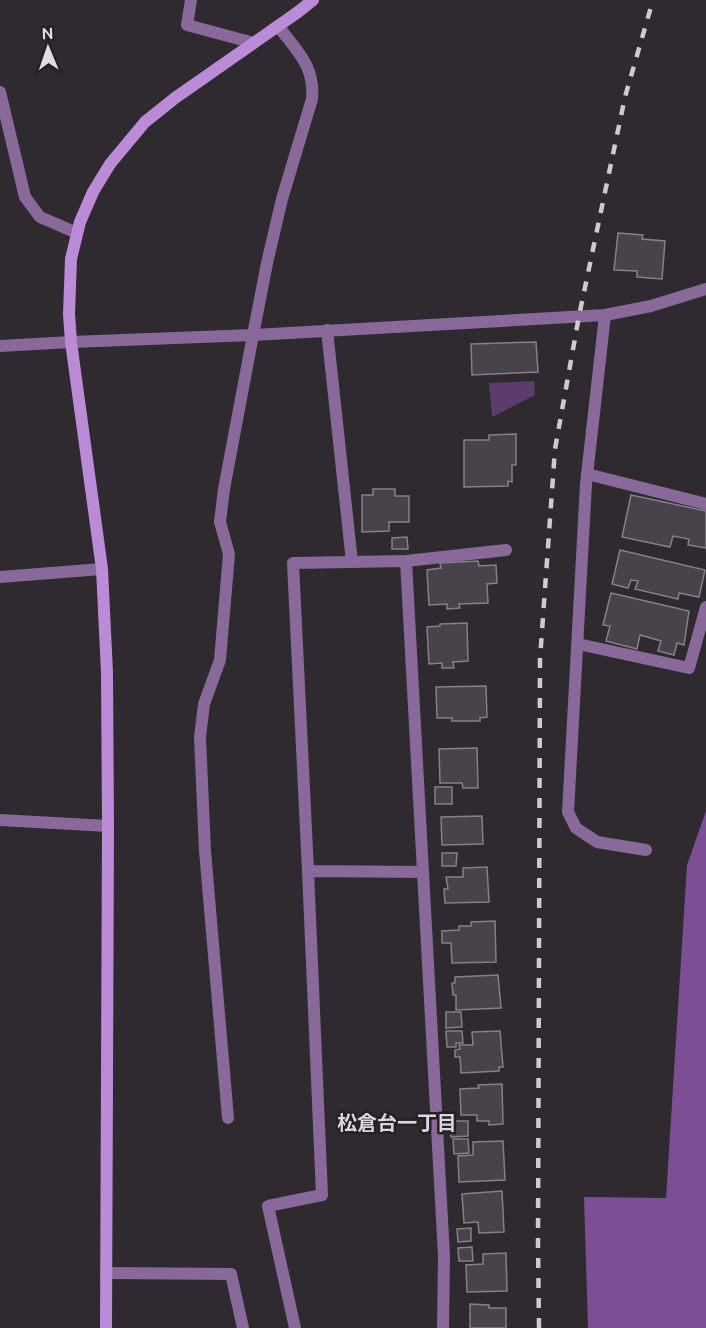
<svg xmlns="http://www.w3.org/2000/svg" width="706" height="1328" viewBox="0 0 706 1328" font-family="Ubuntu,'Noto Sans JP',sans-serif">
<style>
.green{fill:#5b3c6c}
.forest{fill:#7c4f94}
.building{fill:#48434b;stroke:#858088;stroke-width:1.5}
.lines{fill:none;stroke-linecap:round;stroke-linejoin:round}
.lane{stroke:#886999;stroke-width:12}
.street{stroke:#886999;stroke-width:12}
.secondary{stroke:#bc8bd8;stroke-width:12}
.rail{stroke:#cdcbcf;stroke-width:4.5;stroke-dasharray:10 10;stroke-linecap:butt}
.labels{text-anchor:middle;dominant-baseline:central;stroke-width:5;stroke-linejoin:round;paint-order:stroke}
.neighbourhood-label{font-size:20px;font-weight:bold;fill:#dbd5de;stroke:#242027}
</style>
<rect width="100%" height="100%" fill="#2e2a30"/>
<path class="green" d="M534,381l1,14 -43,22 -3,-34z"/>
<path class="forest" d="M706,811v517h-118l-4,-131 82,1 21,-333z"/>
<path class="building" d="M618,233l25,2 -1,4 23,2 -3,38 -25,-2v-6l-23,-1z
M536,342l2,30 -66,3 -1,-31z
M516,434v31h-4v17l-4,-1v5l-44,1v-47h25v-5z
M373,489h22v7h14v26h-20v9l-27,1v-37h11z
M631,495l75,16v37l-18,-3 1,-6 -16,-3 -3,11 -48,-10z
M407,537l1,12h-16v-11z
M620,550l85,20 -6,27 -20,-4 -1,6 -43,-10 3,-8 -7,-1 -3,8 -16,-4z
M478,561l1,5 17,-1 1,18 -10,1 1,19 -29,1 1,4 -13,1v-5l-18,1 -2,-35 14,-2 -1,-5z
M611,593l78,18 -5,34 -7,-2 -3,12 -16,-4 3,-10 -21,-6 -3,14 -31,-8 4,-15 -7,-1z
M467,623l1,38 -15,1 1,6h-12v-5l-13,1 -2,-37 13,-1v-2z
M486,686l1,31 -7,1v3h-28v-3h-15l-1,-31z
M477,748l1,40h-15l-1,-5h-22l-1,-34z
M435,787h17v17h-17z
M482,816l1,28 -41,1 -1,-28z
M442,853h15l-1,13h-14z
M487,867l2,35 -44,1 -1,-14h4l-2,-12h17v-9z
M495,921l1,41 -44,1 -1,-20h-9v-12l17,-1v-4h12v-4z
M498,975l3,33 -45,2v-15h-3l-1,-12h3v-6z
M446,1012h15l1,15 -16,1z
M446,1031h16l1,12h-7v4h-9z
M500,1031l3,36h-4v4l-38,2 -1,-16h-5v-7l5,-1 -1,-4h14l-1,-13z
M502,1084l1,40 -14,1v-4h-12v-6h-16l-1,-26 19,-1 -1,-3z
M450,1121h18v15l-17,1z
M453,1139h15l1,14 -15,1z
M503,1141l2,39 -46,2 -1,-26 15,-1v-13z
M502,1191l2,41 -25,1 -1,-11 -14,1 -2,-29z
M471,1228v13l-13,1 -1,-13z
M472,1247l1,14h-14l-1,-13z
M506,1253l1,38 -40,1 -1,-27 17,-1v-10z
M470,1304l19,1v3h17v20h-36z"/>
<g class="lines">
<path class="lane" d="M191,0l-4,25 67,18
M228,1118l-23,-267 -5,-114 4,-33 16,-44 9,-106 -9,-32 4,-33 29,-154"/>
<path class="street" d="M0,92l25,105 15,20 37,16
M605,315l-19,169 -18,328 8,16 21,14 49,8
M327,330l25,232
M253,335l14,-72 15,-64 30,-100c3,-33 -15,-48 -34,-73
M0,346l71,-4 182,-7 352,-20 46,-9 55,-17
M587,474l119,30
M406,561l38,695 -1,72
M0,577l102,-8
M578,644l111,24 17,-61
M0,820l108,6
M308,871l115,1
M106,1273l125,1 12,54
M295,1328l-27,-122 54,-11 -14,-324 -15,-308 113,-2 100,-11"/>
<path class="secondary" d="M106,1328l2,-502 -1,-153 -5,-104 -31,-227 -2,-28 2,-55 9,-37 13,-30 17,-28 35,-42 30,-24 123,-86 15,-12"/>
<path class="rail" d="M539,1328l-1,-85 2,-584 15,-210 24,-133 46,-219 28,-97"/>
</g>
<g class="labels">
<g class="neighbourhood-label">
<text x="397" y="1122">松倉台一丁目</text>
</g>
</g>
<g transform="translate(48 48) rotate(358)" stroke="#242027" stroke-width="4.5" paint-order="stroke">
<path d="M0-4.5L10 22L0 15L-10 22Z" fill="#dfdde1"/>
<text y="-9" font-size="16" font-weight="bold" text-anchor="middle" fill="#dfdde1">N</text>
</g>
</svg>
